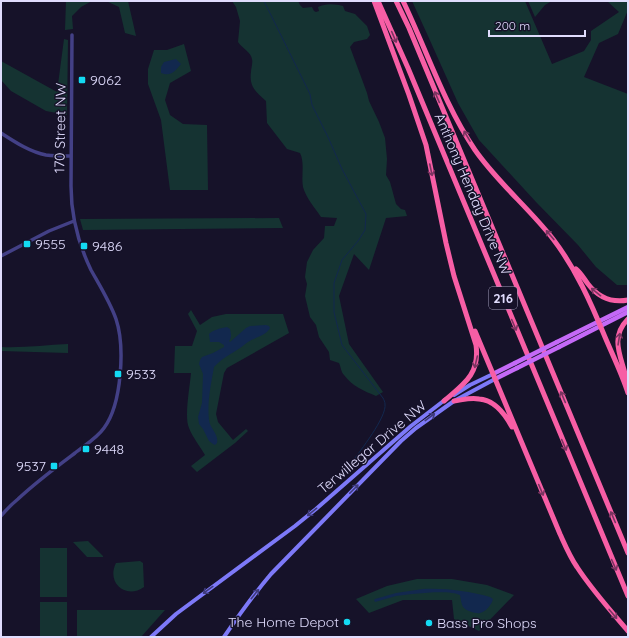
<svg xmlns="http://www.w3.org/2000/svg" width="629" height="638" viewBox="0 0 629 638" font-family="Quicksand,sans-serif">
<style>
.green{fill:#153332}
.water{fill:#12284e}
.lines{fill:none;stroke-linecap:round;stroke-linejoin:round}
.stream{stroke:#12284e;stroke-width:1}
.tertiary{stroke:#434086;stroke-width:3.5}
.secondary{stroke:#7d79f8;stroke-width:4}
.primary{stroke:#c469f7;stroke-width:4.5}
.motorway{stroke:#f75ea5;stroke-width:5}
.primary-bridge{stroke:#c469f7;stroke-width:4.5}
.oneway{stroke:#7b3461}
.oneway2{stroke:#3f3b7c}
.poi-dot{fill:#13daf3;stroke:#161229;stroke-width:1.5}
.labels{text-anchor:middle;dominant-baseline:central;stroke-width:3;stroke-linejoin:round;paint-order:stroke}
.shield{fill:#161229;stroke:#a39fbd;stroke-width:1}
.shield-label{font-size:13px;font-weight:bold;fill:#e0dcfd}
.poi-label{font-size:14px;fill:#e0dcfd;stroke:#161229;text-anchor:start}
.street-label{font-size:14px;fill:#e0dcfd;stroke:#161229}
</style>
<rect width="100%" height="100%" fill="#161229"/>
<path class="green" d="M66,1h26l-11,6 -9,9 1,13 -8,1z
M106,1h22l8,35 -11,-3 -6,-26z
M232,1h66l2,4 3,3 9,-1 2,4 2,1 3,-1 -1,-4c8,-4 17,-3 25,-1l2,5 10,3 12,12 3,9 -3,4 -13,3 -4,5 17,46 2,8 10,21 6,16 2,21 -1,16 4,7 6,22 5,5 4,1 2,6 -21,2 -17,52 -15,-16 -15,42 10,48 34,48 -7,4c-12,-5 -24,-10 -32,-21 -3,-3 -3,-8 -5,-12l-9,-3 -1,-8 -10,-15 -3,-12 -6,-8 -5,-21 2,-12 -2,-7 2,-15 6,-12 11,-12 1,-12h9l3,-8 -16,-1c-6,-9 -15,-19 -18,-30 -2,-11 2,-24 -3,-34l-13,-4 -20,-26 -1,-22c-10,-9 -17,-14 -15,-29 0,-3 2,-9 1,-13 -1,-7 -10,-11 -14,-17l2,-21 -4,-14z
M412,1h113l27,63 32,-13 7,-11v-9l28,-19 -12,-11h21v9l-10,24 -19,9 -15,34 44,17v191h-11l-21,-18 -18,-22 -42,-43 -57,-62 -21,-37 -30,-67z
M528,1h24l-7,4 -10,12z
M64,39l4,1 -1,75 -21,-4 -35,-20 -10,-11v-19l56,31z
M184,44l7,27 -21,12 -5,17 5,15 13,9 24,1 1,65h-38l-9,-70 -13,-36v-15l6,-19h13z
M279,218l4,10 -200,2 -3,-11z
M191,310l9,15 12,-8 14,-3h57l6,19 -62,35 -3,5 -8,41 2,8 15,18 13,-11 2,2 -13,12 -38,29 -6,-6 14,-11c-5,-9 -12,-17 -16,-27 -5,-11 1,-42 2,-55h-17l1,-27h17l5,-15 -9,-17z
M68,344v9l-67,-2v-4c23,1 45,-2 67,-3z
M88,541l15,15v1h-16l-14,-15z
M40,548h27v49h-27z
M140,561l3,2 1,24c-18,13 -38,-4 -28,-24z
M417,579h35l35,6 27,10 -35,36 -25,-12 -2,-19h-49l-34,13 -13,-14 31,-13z
M40,602h27v35h-27z
M77,610h88l-24,27h-64z"/>
<path class="water" d="M176,59l5,5c-6,7 -10,13 -20,9v-6l3,-5z
M266,325l3,1 1,2c-4,8 -15,9 -22,14 -3,2 -5,4 -8,6 -9,6 -19,11 -26,19 -3,17 -7,35 -5,53 1,9 10,14 8,23l-2,2 -2,-1 -4,-3 -6,-12 -4,-5 -1,-7 4,-14 1,-29 -4,-10 1,-4 2,-3 11,-4 11,-6v-2l-5,-3h-9l-1,-8c4,-4 12,-6 18,-7l3,2c1,5 2,8 -1,12l1,1 16,-14 4,-2z
M423,589c23,-1 45,2 67,8l3,2c-1,5 -7,13 -13,14 -4,1 -13,-2 -16,-5 -3,-3 -3,-9 -4,-13 -11,-6 -51,-1 -64,1 -7,2 -14,4 -21,6l-1,-2 1,-1 21,-6z"/>
<g class="lines">
<path class="stream" d="M264,1l46,93 2,11 16,32 14,32 24,45 -1,16 -7,11 -16,19 -8,23v29l8,33 41,53c1,2 2,4 2,6 2,13 -25,47 -33,58"/>
<path class="tertiary" d="M1,133c14,9 29,19 45,22 8,1 17,1 25,1
M1,256l48,-25 25,-10
M1,516c5,-6 11,-12 17,-17 18,-17 37,-31 57,-46 10,-8 22,-15 29,-25 18,-24 21,-82 12,-109 -6,-17 -16,-33 -25,-49 -13,-27 -20,-55 -20,-84l1,-151"/>
<path class="secondary" d="M454,395l16,-10 23,-11
M151,637l25,-23 119,-88 21,-17 95,-83 35,-27
M224,637c15,-22 30,-43 47,-63l130,-133 15,-13 38,-27 41,-22"/>
<path class="primary" d="M557,342l71,-35
M559,347l69,-35
M493,374l22,-11
M495,379l22,-11"/>
<path class="motorway" d="M374,1l35,94 17,50 20,98 8,33 22,69c4,29 -12,39 -32,56
M378,1l30,67 220,528
M396,1l13,27 219,525
M403,1c24,50 41,103 72,149 23,33 54,58 78,89 23,30 38,64 52,98 8,19 17,37 23,56
M576,269c5,4 8,10 12,15 10,13 24,19 40,16
M475,331l85,203c5,11 10,23 17,33 15,23 33,43 51,64
M627,382c-4,-23 -19,-43 1,-63
M454,401c8,-1 17,-4 25,-2 16,1 26,15 33,28"/>
<path class="primary-bridge" d="M515,363l42,-21
M517,368l42,-21"/>
</g>
<defs><path id="oneway-shaft" d="M-6 0H5M1.5-3L5.5 0L1.5 3" fill="none" stroke-width="1.6" stroke-linecap="round" stroke-linejoin="round"/></defs>
<g class="oneway">
<use href="#oneway-shaft" transform="translate(394 37) rotate(67)"/>
<use href="#oneway-shaft" transform="translate(437 97) rotate(-113)"/>
<use href="#oneway-shaft" transform="translate(467 136) rotate(-121)"/>
<use href="#oneway-shaft" transform="translate(431 170) rotate(78)"/>
<use href="#oneway-shaft" transform="translate(550 235) rotate(-130)"/>
<use href="#oneway-shaft" transform="translate(596 292) rotate(-141)"/>
<use href="#oneway-shaft" transform="translate(514 325) rotate(67)"/>
<use href="#oneway-shaft" transform="translate(619 339) rotate(-81)"/>
<use href="#oneway-shaft" transform="translate(476 362) rotate(103)"/>
<use href="#oneway-shaft" transform="translate(563 397) rotate(-113)"/>
<use href="#oneway-shaft" transform="translate(564 445) rotate(67)"/>
<use href="#oneway-shaft" transform="translate(541 490) rotate(67)"/>
<use href="#oneway-shaft" transform="translate(613 517) rotate(-113)"/>
<use href="#oneway-shaft" transform="translate(614 565) rotate(66)"/>
<use href="#oneway-shaft" transform="translate(613 614) rotate(50)"/>
</g>
<g class="oneway2">
<use href="#oneway-shaft" transform="translate(430 417) rotate(-37)"/>
<use href="#oneway-shaft" transform="translate(354 489) rotate(-45)"/>
<use href="#oneway-shaft" transform="translate(312 512) rotate(141)"/>
<use href="#oneway-shaft" transform="translate(208 590) rotate(144)"/>
<use href="#oneway-shaft" transform="translate(255 594) rotate(-51)"/>
</g>
<g class="poi-dot">
<rect x="78" y="76" width="8" height="8" rx="2"/>
<rect x="23" y="240" width="8" height="8" rx="2"/>
<rect x="80" y="242" width="8" height="8" rx="2"/>
<rect x="114" y="370" width="8" height="8" rx="2"/>
<rect x="82" y="445" width="8" height="8" rx="2"/>
<rect x="50" y="462" width="8" height="8" rx="2"/>
<circle cx="347" cy="622" r="4"/>
<circle cx="429" cy="623" r="4"/>
</g>
<g class="labels">
<rect class="shield" x="489" y="287" width="28" height="22" rx="3"/>
<g class="shield-label">
<text x="503" y="298">216</text>
</g>
<g class="poi-label">
<text x="90" y="80">9062</text>
<text x="35" y="244">9555</text>
<text x="92" y="246">9486</text>
<text x="126" y="374">9533</text>
<text x="94" y="449">9448</text>
<text x="46" y="466" text-anchor="end">9537</text>
<text x="339" y="622" text-anchor="end">The Home Depot</text>
<text x="437" y="623">Bass Pro Shops</text>
</g>
<g class="street-label">
<text transform="translate(60 128) rotate(-89)">170 Street NW</text>
<text transform="translate(473 194) rotate(67)">Anthony Henday Drive NW</text>
<text transform="translate(372 447) rotate(-40)">Terwillegar Drive NW</text>
</g>
</g>
<rect width="629" height="638" fill="none" stroke="#e0dcfd" stroke-width="4"/>
<path d="M489 30v6h96v-6" fill="none" stroke="#e0dcfd" stroke-width="2"/>
<text x="495" y="30" font-size="12" fill="#e0dcfd" stroke="#161229" stroke-width="3" paint-order="stroke">200 m</text>
</svg>
